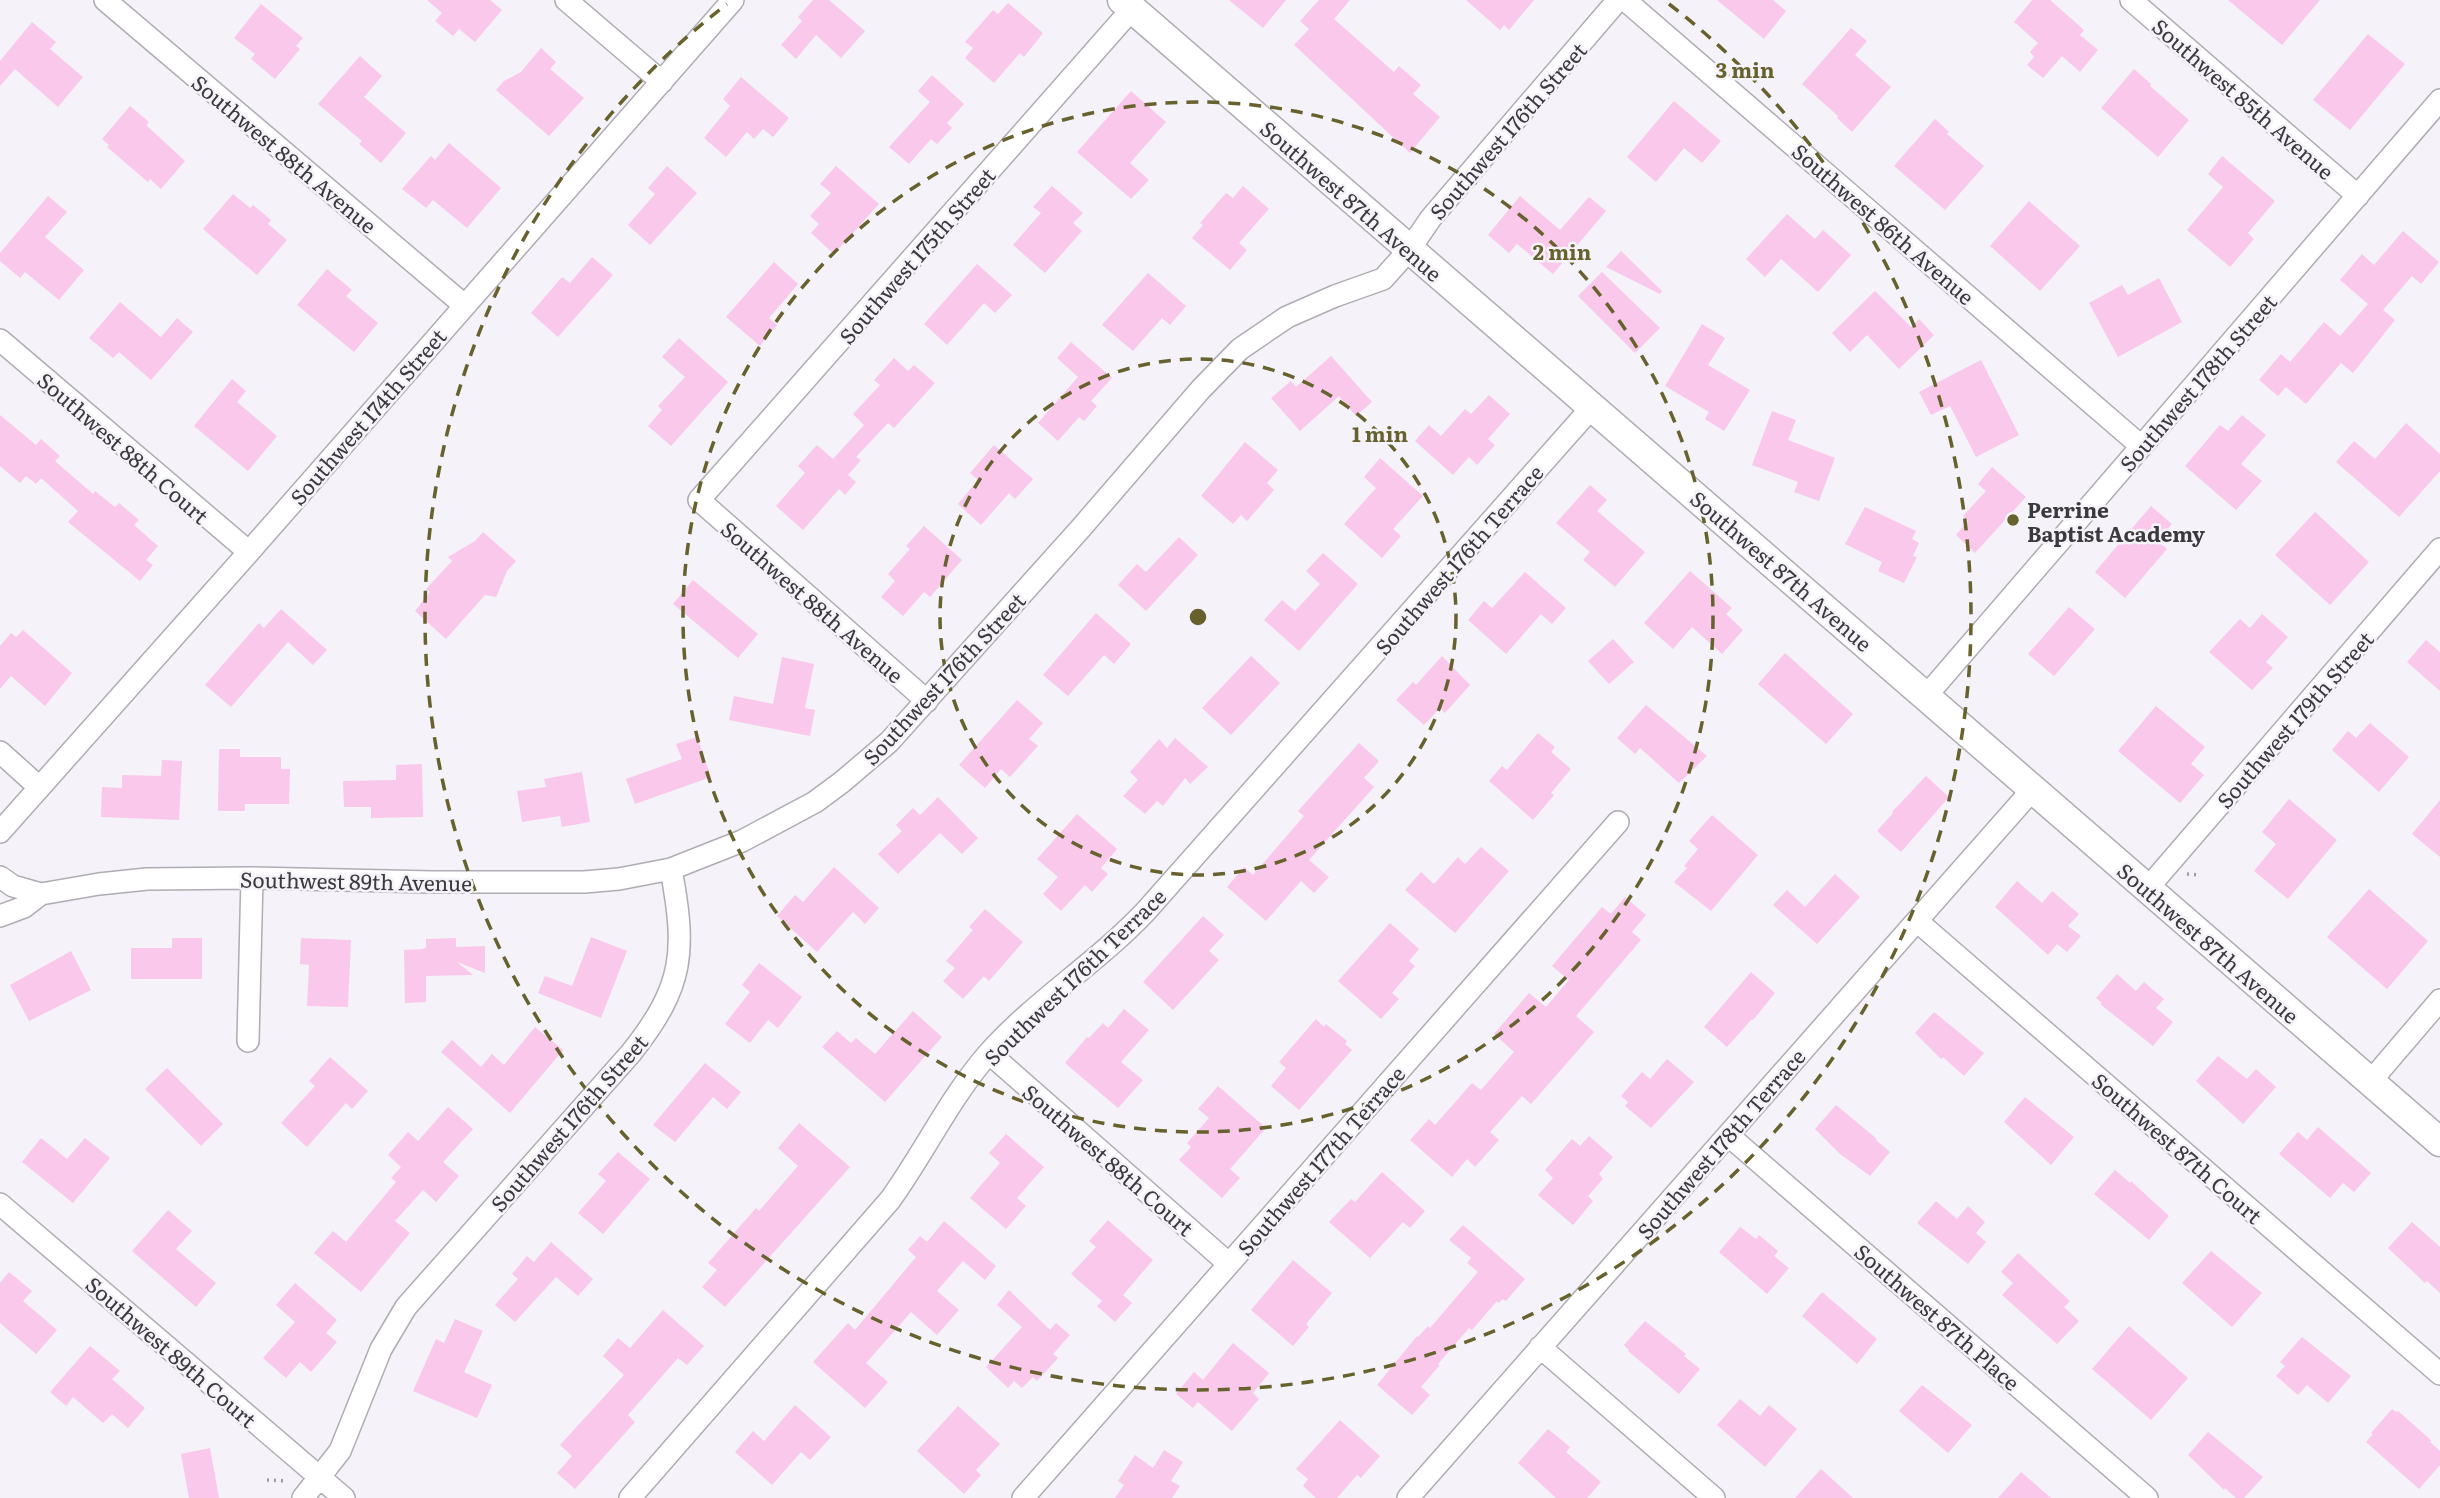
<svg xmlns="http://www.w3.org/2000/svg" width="2440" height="1498" viewBox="0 0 2440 1498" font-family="Literata,serif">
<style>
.building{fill:#f9c8ea}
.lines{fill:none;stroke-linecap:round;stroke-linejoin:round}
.street-casing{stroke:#afacb3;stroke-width:24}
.secondary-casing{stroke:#afacb3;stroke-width:31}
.path{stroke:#9e9ca1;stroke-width:3.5;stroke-dasharray:2 5;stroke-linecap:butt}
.street{stroke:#fff;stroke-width:21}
.secondary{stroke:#fff;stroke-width:28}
.ring{fill:none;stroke:#66612d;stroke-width:3.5;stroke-dasharray:12 9}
.poi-dot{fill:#66612d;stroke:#f5f2f9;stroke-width:2.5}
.labels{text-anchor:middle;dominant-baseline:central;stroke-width:5;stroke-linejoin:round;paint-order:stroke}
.street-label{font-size:21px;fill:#3a393c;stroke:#f5f2f9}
.poi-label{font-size:21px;font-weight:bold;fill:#3a393c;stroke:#f5f2f9;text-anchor:start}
.centre{fill:#66612d;stroke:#f5f2f9;stroke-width:3.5}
.ring-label{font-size:21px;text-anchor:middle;font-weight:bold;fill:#66612d;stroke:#f5f2f9;stroke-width:5;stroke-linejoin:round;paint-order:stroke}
</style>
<rect width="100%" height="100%" fill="#f5f2f9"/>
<path class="building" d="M427,0h63l12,10 -27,32 -16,-13 -6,7 -18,-15 7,-8z
M813,0h16l36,31 -24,27 -25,-23 -20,24 -15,-14 21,-24 -4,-4z
M1229,0h57l-23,28z
M1319,0h31l-16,19 60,53 5,-6 22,19 -8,9 27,23 -30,36 -116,-108 15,-16 -9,-8z
M1466,0h68l-25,30 -5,-5 -4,5z
M1717,0h56l13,11 -22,28z
M2032,0h18l34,30 -4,5 18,15 -18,22 -18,-16 -19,22 -16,-13 7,-8 -4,-5 8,-9 -24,-21z
M2228,0h92l-38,45z
M1008,3l35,30 -19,24 -4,-4 -26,30 -29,-25 8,-10 -8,-6 28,-32 5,4z
M261,4l42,34 -7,8 4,3 -25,30 -24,-20 4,-5 -21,-16z
M32,22l24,20 -6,7 33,28 -25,30 -43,-38 -15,17v-25z
M1851,28l16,13 -12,14 36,32 -39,45 -15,-14 1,-2 -36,-32z
M2368,34l37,30 -55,66 -37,-30z
M541,48l15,14 -6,7 34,29 -35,38 -53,-46 8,-9 17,-9z
M360,56l22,20 -18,21 42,36 -25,30 -22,-19 3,-3 -44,-37z
M2134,69l17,15 -1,2 39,34 -31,37 -57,-49z
M932,75l32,29 -17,19 5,5 -15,16 -6,-5 -22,25 -20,-17 41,-45 -12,-11z
M741,77l48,41 -16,19 -10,-8 -9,10 -7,-7 -21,25 -22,-19 26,-32 -7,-7z
M1131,91l35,31 -36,41 19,17 -18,19 -54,-47z
M1674,101l47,40 -19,22 -18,-15 -28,34 -29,-25z
M130,106l19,16 -3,3 39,36 -24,28 -11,-10 -2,3 -41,-35 2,-2 -7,-6z
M1935,119l14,13 -2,2 37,32 -39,44 -51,-44z
M449,143l52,45 -34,40 -34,-28 -7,8 -24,-19 29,-33 4,4z
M2222,156l53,45 -27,32 6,6 -24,28 -43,-37 36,-43 -15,-13z
M667,166l30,27 -47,52 -22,-20 27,-31 -7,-6z
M836,166l43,38 -45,50 -23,-21 8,-9 -9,-8 21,-23 -11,-9z
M1052,186l31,27 -10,10 9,8 -37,42 -32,-28 28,-32 -8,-6z
M1243,186l26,23 -30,34 8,7 -17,20 -38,-32 11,-13 -3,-2 26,-30 7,5z
M233,194l17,14 3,-3 18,15 -3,4 19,16 -30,35 -54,-46z
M48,196l19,16 -22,25 39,33 -25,30 -34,-28 -5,6 -20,-17v-8z
M1520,196l40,34 29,-33 17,14 -53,63 -36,-30 -8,9 -21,-18z
M2029,201l51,45 -40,45 -50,-45z
M1787,214l28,25 8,-9 28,25 -33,37 -37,-33 -16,18 -19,-18z
M2403,231l36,31 -18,22 -9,-8 -29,34 12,10 -42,53 -12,-10 -35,41 -20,-17 -8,9 -19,-16 22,-26 9,8 34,-40 16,14 28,-32 -28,-24 22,-26 12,11z
M1621,251l41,40 -2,3 -54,-27z
M592,257l21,18 -55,62 -27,-24 31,-36 8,6z
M774,262l24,22 -29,34 8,7 -17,21 -34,-29z
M977,264l35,31 -17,18 -11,-10 -37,42 -23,-21z
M327,269l25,21 -6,6 32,27 -24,29 -57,-47z
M1602,272l58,56 -25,25 -57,-57z
M1148,273l38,33 -16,19 -8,-7 -29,33 -31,-26z
M2159,278l23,44 -64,35 -29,-54 33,-18 6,10z
M1875,291l36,36 8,-8 15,16 -35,34 -32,-34 -17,17 -18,-19z
M120,302l41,35 16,-19 16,14 -42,48 -32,-28 -6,6 -24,-20z
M1702,324l23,14 -17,27 42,25 -26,41 -19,-12 4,-7 -44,-26z
M679,338l49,44 -57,64 -23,-20 14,-16 -4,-4 27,-29 -23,-20z
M1071,342l41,36 -21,23 6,5 -13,15 -5,-4 -21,24 -20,-18 40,-46 -21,-19z
M1331,356l41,46 -16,14 -17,-20 -39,35 -29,-33 20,-17 5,6z
M894,358l14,13 6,-6 21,18 -41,45 -6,-5 -32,34 5,3 -13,15 8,7 -11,13 -6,-6 -36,41 -27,-24 29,-33 -7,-7 19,-21 16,14 31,-34 -11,-11 27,-29 -6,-5z
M1981,360l38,75 -43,22 -26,-51 -19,9 -12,-23z
M232,379l14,12 -9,11 40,34 -29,35 -54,-45z
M1489,395l21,19 -22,25 7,6 -18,20 -8,-8 -16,18 -38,-34 14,-16 12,11 24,-27 6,5z
M1772,411l24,9 -8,20 47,18 -16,43 -25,-9 4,-10 -46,-17z
M0,415l36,30 5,-6 19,17 -5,5 38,33 2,-3 20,16 4,-4 20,17 -5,5 24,21 -12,14 7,5 -13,16 -72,-59 10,-11 -37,-33 -5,6 -10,-8 -6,7 -20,-17z
M2242,415l24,20 -25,29 21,17 -26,29 -51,-44 35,-41 8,6z
M2406,423l34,31v17l-41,46 -63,-55 18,-21 21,18z
M1245,442l33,28 -11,13 7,7 -27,31 -6,-6 -8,9 -32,-28z
M994,445l39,34 -18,20 -6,-6 -28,32 -23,-21 20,-24 -8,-7z
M1380,458l43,38 -30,33 8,7 -19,22 -38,-34 32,-36 -12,-11z
M1992,467l34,30 -51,56 -19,-18 12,-14 -5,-5 23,-25 -8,-7z
M1590,485l17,15 -10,11 48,41 -30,35 -32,-27 7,-8 -34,-29z
M2151,506l21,18 -15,17 10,8 -42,49 -30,-26z
M1865,507l51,24 -4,8 7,4 -6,13 4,1 -13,26 -26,-12 4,-9 -37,-18z
M2315,512l54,50 -39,43 -55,-50z
M924,526l38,34 -32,37 -6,-5 -21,24 -22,-19 14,-16 -7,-7 22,-25 -4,-3z
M483,532l33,29 -9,10 -11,26 -11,-2 -39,44 -31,-28 15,-19 -4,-3 26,-28 -4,-4 27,-16z
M1179,537l19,18 -52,56 -28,-26 19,-21 9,8z
M1323,553l35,31 -59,67 -35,-31 18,-20 13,11 25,-27 -14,-13z
M1690,571l42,37 -6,6 17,16 -21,24 -30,-27 -19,22 -29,-26z
M1525,572l41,36 -14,16 -11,-10 -35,40 -38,-34 16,-19 8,7z
M693,580l65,54 -20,24 -65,-54z
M2069,607l26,22 -41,47 -26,-22z
M281,609l46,41 -14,15 -25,-23 -57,65 -26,-22 54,-62 5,5z
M1096,613l35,31 -17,20 -10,-9 -36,41 -25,-21z
M2262,614l26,23 -22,25 7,6 -21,22 -43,-38 31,-33 10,9z
M23,630l49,43 -27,33 -34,-30 -11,13v-43l11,-13 5,4z
M1613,639l21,23 -25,22 -21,-23z
M2426,640l14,12v39l-33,-29z
M1785,653l68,61 -27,30 -68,-60z
M1251,656l29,27 -49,52 -29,-27z
M1442,656l28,29 -25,28 -5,-5 -16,17 -28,-25 17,-18 3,3z
M782,657l32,7 -9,44 10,2 -5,26 -81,-16 5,-24 39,8z
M1017,700l26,23 -14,16 9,7 -28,31 -9,-8 -16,19 -26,-23z
M1646,705l61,51 -28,27 -39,-35 -5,6 -18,-16z
M2156,706l49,41 -14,17 13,11 -24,28 -62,-52z
M2370,723l39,34 -30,35 -47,-42 16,-19 8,7z
M1538,733l17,14 -4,5 20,17 -20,24 3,2 -21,25 -44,-39 13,-15 5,4z
M697,737l14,40 -76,27 -9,-25 56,-20 -6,-15z
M1175,738l33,29 -18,17 -5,-6 -22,28 -6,-5 -12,13 -22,-18 15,-16 -8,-8 29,-33 8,9z
M1359,743l20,18 -15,17 10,9 -65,73 20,17 -15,16 -13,-12 -35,40 -39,-34 17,-20 9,8 51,-59 -6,-5z
M219,749h21v8h41v12h9l-1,35h-44v7h-27z
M162,760l20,1 -3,59 -78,-3 1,-30 20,1v-13l39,1z
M422,764l1,53 -52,1v-11h-27l-1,-26 53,-1v-15z
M582,772l8,50 -28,5 -2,-11 -38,6 -5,-31 29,-4 -2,-8z
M1926,776l23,21 -48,55 -24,-21 16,-18 -1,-1z
M938,797l40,41 -16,16 -22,-21 -42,41 -20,-20 24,-23 -6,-6 17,-17 7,7z
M2289,799l48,41 -49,59 -34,-28 22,-27 -14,-12z
M2440,800v57l-28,-23z
M1077,814l40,35 -16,19 7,6 -16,18 -7,-7 -24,26 -18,-17 15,-17 -21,-18z
M1712,815l46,40 -47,56 -37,-29 13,-14 -3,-2 14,-17 -9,-8z
M1481,847l28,24 -54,62 -50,-43 16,-18 13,12 24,-27 7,7z
M834,867l45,41 -14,16 -12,-12 -36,40 -40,-36 18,-21 8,7z
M1835,874l25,23 -43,47 -44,-39 14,-15 18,17z
M2017,881l25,22 10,-12 27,23 -11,12 13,10 -14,16 -10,-8 -9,11 -53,-48z
M2369,889l59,52 -41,48 -60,-52z
M1625,897l21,18 -14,17 9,8 -65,76 18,16 -63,72 -9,-8 -32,36 9,8 -24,27 -8,-8 -15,18 -42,-37 19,-21 6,6 37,-42 9,7 33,-38 -20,-18 35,-41 17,14 23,-27 -17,-14 50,-59 9,7z
M985,909l38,33 -34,39 -5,-5 -21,23 -20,-18 12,-13 -9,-7 27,-31 -4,-3z
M1203,916l21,19 -15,16 10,9 -46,50 -30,-28z
M1390,923l29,26 -10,12 6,5 -23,27 7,6 -18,20 -43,-38z
M591,937l36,14 -26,67 -63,-25 7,-17 27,10z
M172,938h30v41h-71v-31h41z
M301,938l50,2 -3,67 -41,-1 2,-41 -9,-1z
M456,938v9l29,-1v27l-28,-11 16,13 -47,1v26l-21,1 -1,-53 21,-1 -4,-1h5v-9z
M71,951l20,39 -62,31 -19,-36z
M759,963l43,34 -24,31 -10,-8 -18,23 -25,-19 25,-32 -8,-7z
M1751,972l24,21 -22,27 -1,-1 -25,28 -23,-20z
M2117,974l19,17 8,-9 20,17 -8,9 17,14 -20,24 -53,-42 2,-1 -6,-5z
M1124,1009l25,21 -28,32 22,18 -25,28 -53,-45 22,-26 2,1 14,-15 5,5z
M913,1011l29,26 -57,65 -63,-55 15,-16 14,12 5,-5 19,16z
M1934,1012l50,41 -20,23 -21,-19 -2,2 -26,-26z
M1316,1019l8,8 2,-3 21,17 -2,3 7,6 -53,60 -28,-24 15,-18 -7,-6z
M535,1027l28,23 -53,63 -69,-61 11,-12 29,27 11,-13 12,11z
M2218,1056l29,23 9,-10 20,18 -33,37 -47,-43z
M330,1057l38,34 -16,18 -6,-6 -39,44 -26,-24 34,-37 -6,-5z
M1667,1059l27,23 -43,46 -26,-22 3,-4 -7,-6 21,-24 8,7z
M705,1063l36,29 -14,17 -14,-12 -38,45 -22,-17z
M167,1068l56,56 -22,22 -56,-57z
M1218,1086l48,42 -36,41 10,9 -18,20 -43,-38 12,-13 -4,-4 22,-25 -11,-9z
M2025,1097l49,40 -23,28 -47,-43z
M1836,1105l41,34 -1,1 14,12 -20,24 -30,-22 -25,-25z
M448,1107l25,22 -30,33 16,14 -23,26 -13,-12 -28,31 15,12 -49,59 -47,-39 19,-22 13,11 50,-60 -5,-4 10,-11 -13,-12 20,-23 10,9z
M799,1123l51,44 -125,140 -23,-20 15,-17 -9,-7 48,-55 3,3 39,-45 -20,-18z
M2318,1127l53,46 -17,19 -11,-9 -13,15 -51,-44 19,-22 9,8z
M1006,1134l38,33 -27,31 9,8 -20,23 -36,-31 30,-35 -11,-10z
M1589,1136l24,21 -14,17 4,5 -15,17 5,5 -20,24 -35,-30 15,-17 -8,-8 27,-31 8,7z
M41,1138l26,21 18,-21 25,20 -37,45 -51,-41z
M618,1152l32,27 -47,55 -25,-21 28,-32 -8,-7z
M2115,1170l15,13 1,-2 38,35 -20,24 -55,-46z
M1382,1172l43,39 -15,17 -7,-6 -33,36 -41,-36 22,-23 4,3z
M1936,1201l21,18 11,-13 17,16 -9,11 10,9 -18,22 -51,-41z
M168,1210l24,21 -16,18 40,34 -20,24 -64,-56z
M1108,1220l45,40 -30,35 9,8 -17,19 -18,-16 5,-5 -31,-27 25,-27 -7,-6z
M944,1221l52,45 -11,14 -22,-19 -26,30 22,19 -22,25 -26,-23 -45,51 22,19 -23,26 -52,-46 35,-39 7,7 61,-73 -8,-7 12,-14 7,6z
M2412,1222l28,25v46l-13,-12 -2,2 -37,-35z
M1463,1225l62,54 -19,22 -3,-2 -4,4 -2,-2 -25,29 -3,-2 -31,36 1,2 -18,21 9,8 -18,20 -35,-30 40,-49 1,1 10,-11 2,2 48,-56 -11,-9 4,-5 -22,-18z
M1740,1227l16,12 3,-4 19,16 -4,5 15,12 -22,26 -48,-42z
M551,1242l42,37 -15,17 -22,-19 -41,45 -20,-17 23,-26 -6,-5 15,-18 7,6z
M2211,1251l51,42 -30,34 -50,-44z
M2018,1253l52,48 -6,6 15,14 -22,23 -55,-49 11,-12 -12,-11z
M1293,1260l39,33 -26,31 3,3 -16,19 -42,-36z
M9,1272l23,19 -9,10 34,29 -21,24 -36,-31v-40z
M295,1283l42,37 -11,13 11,9 -26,30 -11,-10 -14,16 -23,-20 32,-36 -19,-17z
M1009,1290l41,40 6,-7 14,12 -17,19 5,4 -21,23 -4,-4 -11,11 -8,-7 -6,7 -22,-21 36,-40 -25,-22z
M1822,1292l55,47 -20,25 -55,-48z
M663,1310l41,36 -17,19 -9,-7 -50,57 7,7 -60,67 -18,-16 15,-17 -12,-11 64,-70 -21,-19 15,-18 12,10z
M455,1319l28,12 -19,41 28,13 -15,33 -64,-27 23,-52 8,4z
M1645,1321l41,33 -2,2 16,13 -21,25 -51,-43 1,-1 -5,-5z
M2129,1326l59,52 -37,42 -59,-51z
M2302,1337l49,39 -23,27 -21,-18 -9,10 -22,-19 9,-10 -5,-4z
M1233,1343l36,30 -16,20 6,6 -27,32 -34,-29 -5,6 -17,-14 18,-22 9,8z
M90,1346l30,25 -8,8 33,29 -17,20 -16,-14 -9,9 -30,-26 -7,9 -16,-14z
M1922,1385l50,40 -24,28 -49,-42z
M1740,1399l20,17 9,-11 28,24 -32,38 -48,-42z
M795,1405l36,32 -21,23 -9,-8 -29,33 -37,-33 18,-21 11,10z
M958,1406l42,38 -24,26 5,5 -17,19 -47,-43z
M2392,1409l4,3 2,-1 33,29 -1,2 10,9v14l-21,24 -53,-47 7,-8 -2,-1z
M1340,1420l40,36 -19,22 -4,-3 -20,23h-21l-13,-12 5,-7 -12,-10z
M1548,1429l22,18 -4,5 35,30 -14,16h-31l-38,-35z
M2208,1432l55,45 -19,21h-8l-11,-10 -1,2 -36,-35z
M210,1448l9,50h-30l-8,-44z
M1164,1450l19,12 -12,19 9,5 -8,12h-57l9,-13 -6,-4 17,-26 18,13z
M1821,1469l32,29h-58z
M2021,1472l30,26h-53z"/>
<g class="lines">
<defs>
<path id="street" d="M105,0l359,305
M566,0l96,82
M1625,0l516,446
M2131,0l227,196
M0,340l249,212
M1927,695l513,-595
M927,701l-228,-201 433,-491
M0,752l39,35
M0,832l249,-280 484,-552
M0,877l13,9 28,8 58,-10 48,-5 105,-1 180,4h152l35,-3 52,-10 71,-28 73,-39 27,-20 47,-40 192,-214 120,-139 39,-40 47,-32 48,-21 48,-17 26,-29 22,-32 187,-218
M2147,889l293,-340
M0,916l24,-9 17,-13
M1917,921l523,453
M248,1041l4,-163
M989,1053l240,211
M2370,1082l70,-82
M1728,1135l419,363
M0,1204l344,294
M1540,1347l174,151
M303,1498l37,-47 41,-102 25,-42 225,-254c54,-68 55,-102 40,-184
M630,1498l260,-298c34,-47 59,-101 98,-146 47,-53 109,-91 158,-143l447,-505
M1023,1498l595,-676
M1408,1498l625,-709"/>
<path id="secondary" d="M1122,0l1318,1142"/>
</defs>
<use href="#street" class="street-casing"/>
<use href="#secondary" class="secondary-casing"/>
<path class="path" d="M2187,874l13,1
M267,1480l21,1"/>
<use href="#street" class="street"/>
<use href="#secondary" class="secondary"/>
</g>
<g class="ring">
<circle cx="1198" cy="617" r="258"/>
<circle cx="1198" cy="617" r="515"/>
<path d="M1669 4A773 773 0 1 1 727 4"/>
</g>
<circle class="poi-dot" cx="2013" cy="520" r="7"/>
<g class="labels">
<g class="street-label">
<text transform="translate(2244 98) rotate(41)">Southwest 85th Avenue</text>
<text transform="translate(1507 130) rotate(-49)">Southwest 176th Street</text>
<text transform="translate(285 153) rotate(40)">Southwest 88th Avenue</text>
<text transform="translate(1352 200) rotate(41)">Southwest 87th Avenue</text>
<text transform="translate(1884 223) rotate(41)">Southwest 86th Avenue</text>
<text transform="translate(916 255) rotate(-49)">Southwest 175th Street</text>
<text transform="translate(2197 382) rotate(-49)">Southwest 178th Street</text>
<text transform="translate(367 416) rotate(-49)">Southwest 174th Street</text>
<text transform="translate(124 447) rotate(41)">Southwest 88th Court</text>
<text transform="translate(1458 559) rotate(-49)">Southwest 176th Terrace</text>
<text transform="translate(1782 570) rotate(41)">Southwest 87th Avenue</text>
<text transform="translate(813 601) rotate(41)">Southwest 88th Avenue</text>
<text transform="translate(943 678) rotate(-47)">Southwest 176th Street</text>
<text transform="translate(2294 719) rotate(-49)">Southwest 179th Street</text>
<text transform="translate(356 880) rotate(1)">Southwest 89th Avenue</text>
<text transform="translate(2209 942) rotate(41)">Southwest 87th Avenue</text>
<text transform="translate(1074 976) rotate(-44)">Southwest 176th Terrace</text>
<text transform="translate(568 1122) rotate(-49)">Southwest 176th Street</text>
<text transform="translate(1720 1143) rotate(-49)">Southwest 178th Terrace</text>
<text transform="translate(2178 1147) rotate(41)">Southwest 87th Court</text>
<text transform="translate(1109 1159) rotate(41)">Southwest 88th Court</text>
<text transform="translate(1320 1160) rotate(-49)">Southwest 177th Terrace</text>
<text transform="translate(1938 1316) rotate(41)">Southwest 87th Place</text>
<text transform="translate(172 1351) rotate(41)">Southwest 89th Court</text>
</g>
<g class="poi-label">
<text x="2027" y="508">Perrine<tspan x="2027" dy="24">Baptist Academy</tspan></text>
</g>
</g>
<circle cx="1198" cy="617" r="10" class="centre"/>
<g class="ring-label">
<text x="1745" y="78">3 min</text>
<text x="1562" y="260">2 min</text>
<text x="1380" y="442">1 min</text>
</g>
</svg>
